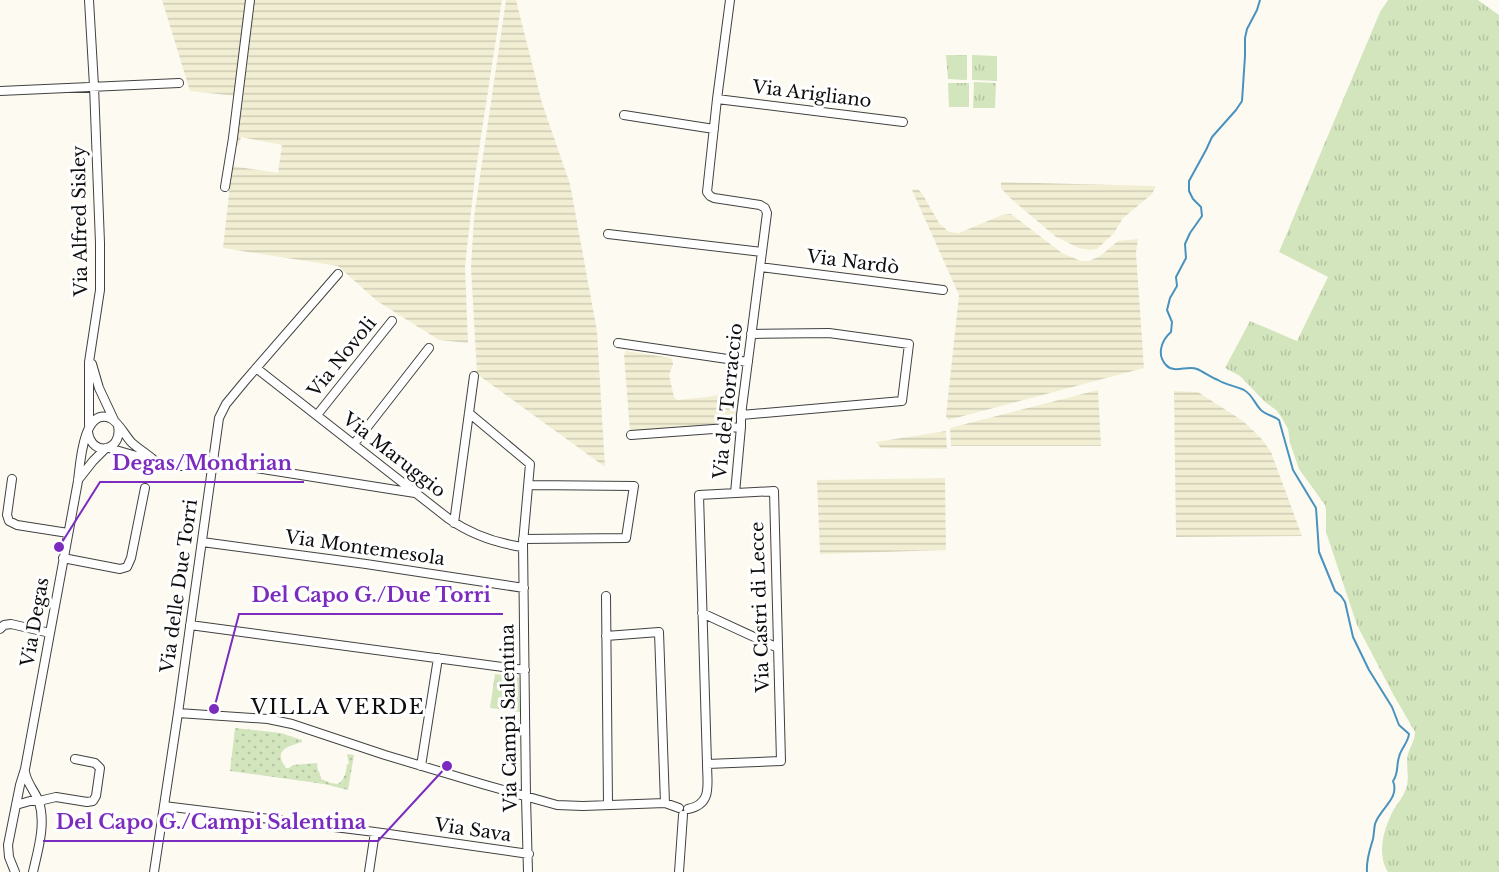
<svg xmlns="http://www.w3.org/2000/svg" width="1499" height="872" viewBox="0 0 1499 872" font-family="'Libre Baskerville',serif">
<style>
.farmland{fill:url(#farmland-rules)}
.grass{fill:url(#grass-tufts)}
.park{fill:url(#park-dots)}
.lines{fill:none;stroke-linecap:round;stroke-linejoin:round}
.stream{stroke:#4992bf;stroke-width:2}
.street-casing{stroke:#414141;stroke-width:10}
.street{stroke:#fff;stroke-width:8}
.labels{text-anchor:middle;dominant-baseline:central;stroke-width:6;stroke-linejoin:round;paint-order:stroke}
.street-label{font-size:18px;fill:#0e0e0e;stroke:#fff}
.quarter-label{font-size:21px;letter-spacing:1.5px;fill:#0e0e0e;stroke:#fff}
.leader{fill:none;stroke:#7b2cbf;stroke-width:2}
.callout-dot{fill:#7b2cbf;stroke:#fff;stroke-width:2}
.callout-label{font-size:20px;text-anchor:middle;font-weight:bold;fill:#7b2cbf;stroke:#fff;stroke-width:6;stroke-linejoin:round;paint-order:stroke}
</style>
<defs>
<pattern id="farmland-rules" width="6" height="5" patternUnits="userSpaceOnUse" patternTransform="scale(1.5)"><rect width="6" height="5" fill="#f1eed3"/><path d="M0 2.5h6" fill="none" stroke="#cdcbb4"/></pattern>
<pattern id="grass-tufts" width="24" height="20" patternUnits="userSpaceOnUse" patternTransform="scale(1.5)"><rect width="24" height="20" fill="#d3e5bd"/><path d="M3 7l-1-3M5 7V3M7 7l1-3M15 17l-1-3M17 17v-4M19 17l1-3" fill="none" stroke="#b4c3a1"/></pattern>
<pattern id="park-dots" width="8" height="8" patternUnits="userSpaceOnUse" patternTransform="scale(1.5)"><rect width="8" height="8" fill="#d3e5bd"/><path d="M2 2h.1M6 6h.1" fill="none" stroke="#b4c3a1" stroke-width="1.8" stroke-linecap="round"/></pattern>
</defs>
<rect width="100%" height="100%" fill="#fdfbf1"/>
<path class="farmland" d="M162,0h86l-12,96 -46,-5z
M252,0h250l-27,176 -10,91 3,76 -29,-3 -62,-39 -39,-35 -115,-18 9,-82 46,7 4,-28 -41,-8 -2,8 -5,-1z
M506,0h10l26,103 28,81 27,147 8,136 -128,-93 -6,-107 3,-50z
M1001,182l155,4 -4,8 -29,24 -9,15 -17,16 -7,1 -11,-2 -23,-11 -47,-40 -8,-9z
M918,189l5,6 16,28 10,9 10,1 43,-18 9,-1 51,39 19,8h8l11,-5 18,-15 20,-2 -2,14 8,115 -196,52 -2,-4 13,-121 -47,-105z
M626,351l45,7 1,1 1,5 -4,11 5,22 3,3 30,-3 32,-7 -2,30 -4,4 -52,4 -2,-2 -5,1 -2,2 -42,3 -6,-77z
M1098,390l3,56h-150l-1,-18z
M1174,391l24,1 45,29 17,16 11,15 31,84 -126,1z
M946,431l1,18 -66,-1 -5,-6z
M945,478l1,72 -126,4 -3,-74z"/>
<path class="grass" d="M1388,0h90l21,15v857h-111c-11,-17 -5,-40 3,-57 4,-9 11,-16 14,-24 6,-12 0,-25 3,-37 2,-8 7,-13 7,-22l-22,-38 -36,-69 -31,-93v-22l-1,-5 -26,-36 -9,-26 -2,-14 -6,-11 -6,-8 -11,-8 -25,-26 -15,-8 25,-47 47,20 31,-64 -49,-25 101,-240z
M946,55h21v25l-19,-1z
M972,55l25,1v25l-25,-1z
M974,82l22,1 -1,25h-22z
M948,83h21v24h-20z
M495,674l24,3 1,35 -30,-4z"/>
<path class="park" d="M235,728l46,5 21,7v2c-16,5 -29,9 -16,26h3l4,-3 24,-2 1,8h1l2,8 10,4 7,1c7,-5 8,-12 9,-20h2l-2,-10 7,1 -6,35 -24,-6 -94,-13z"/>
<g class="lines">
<path class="stream" d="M1260,0l-3,10 -10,19 -2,9v18l-3,45 -6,9 -24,27 -6,13 -17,31v10l4,8 8,8 1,9 -12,17 -5,11 1,14 -10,19 1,9 -7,12 -3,12 5,12 -1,10c-9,8 -15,22 -5,33 8,9 21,0 31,4 7,3 13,8 21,11 8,5 18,6 26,10 9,5 11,15 18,21 5,4 12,5 17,9l14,50 23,38 3,44 16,39 6,5 4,6 8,35 16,33 23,37 7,18 10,9c-1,9 -8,14 -10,23 -3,9 0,16 -6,24 7,18 -13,27 -18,43 -1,5 -1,10 -2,15 -3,11 -7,20 -6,33"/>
<defs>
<path id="street" d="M89,0l5,86 6,157v47l-11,72v63
M730,0l-13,99 -10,93 3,4 4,2 46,7 5,3 2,5 -26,202v12l-6,66
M0,91l179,-8
M717,99l186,23
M624,115l90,14
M225,187l8,-49 17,-138
M608,234l154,18
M760,267l183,23
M618,343l130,19
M92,364l7,24 15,32
M256,368l193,151c23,16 46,24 74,28
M469,413l61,51 -7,79 3,254 2,75
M317,415l75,-94
M741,415l161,-14 7,-57 -80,-11 -78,1
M88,432c4,26 35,19 30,-6
M631,435l110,-8
M354,444l75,-96
M109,448l61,18h14l19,-5h9l203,32
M12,479l-5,36 2,6 8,4 51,8
M78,480l15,-19 13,-13
M454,523l20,-147
M523,539l103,-1 8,-52 -105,-1
M202,542l164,22 158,24
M63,558l57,11 7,-2 4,-9 14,-70
M606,596l2,209
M702,613l76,35
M190,625l335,45
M0,629l4,-4 7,-1 39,9
M606,636l53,-4 6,171
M178,713l90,6 24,5 93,31 97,29 75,21 26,1 82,-3 14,5
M421,766l17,-108
M25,772c2,12 10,19 14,30 7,22 -1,48 -6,70
M16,805l14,-4h9l17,-4 31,5 6,-1 3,-5 4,-28 -5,-5 -20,-4
M164,806l211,26 154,22
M688,809c25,-5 19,-25 19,-45l-8,-269 75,-4 7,270 -74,3
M15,872l-6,-15 -1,-12 12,-60 5,-16 53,-288c2,-16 5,-74 32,-63 9,4 15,18 22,25 7,6 15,11 22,17
M154,872l24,-159 41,-295 7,-14 19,-23 93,-107
M369,872l6,-40
M679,872l4,-57"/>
</defs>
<use href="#street" class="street-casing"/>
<use href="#street" class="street"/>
</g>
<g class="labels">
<g class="street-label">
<text transform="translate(812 94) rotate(7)">Via Arigliano</text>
<text transform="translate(80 221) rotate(-91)">Via Alfred Sisley</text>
<text transform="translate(853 262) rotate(7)">Via Nardò</text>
<text transform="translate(342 357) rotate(-51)">Via Novoli</text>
<text transform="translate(728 401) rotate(-84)">Via del Torraccio</text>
<text transform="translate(394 455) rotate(38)">Via Maruggio</text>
<text transform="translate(365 548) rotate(8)">Via Montemesola</text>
<text transform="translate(179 586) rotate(-82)">Via delle Due Torri</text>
<text transform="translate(760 607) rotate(-92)">Via Castri di Lecce</text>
<text transform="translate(35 622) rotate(-80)">Via Degas</text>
<text transform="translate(509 718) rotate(-91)">Via Campi Salentina</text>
<text transform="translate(473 830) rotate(8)">Via Sava</text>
</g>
<g class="quarter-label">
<text x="338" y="707">VILLA VERDE</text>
</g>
</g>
<path class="leader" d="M59 547L100 482H304M214 709L239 614H503M447 766L378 841H43"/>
<g class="callout-dot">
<circle cx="59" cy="547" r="6"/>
<circle cx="214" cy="709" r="6"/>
<circle cx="447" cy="766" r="6"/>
</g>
<g class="callout-label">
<text x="202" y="470">Degas/Mondrian</text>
<text x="371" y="602">Del Capo G./Due Torri</text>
<text x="211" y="829">Del Capo G./Campi Salentina</text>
</g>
</svg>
